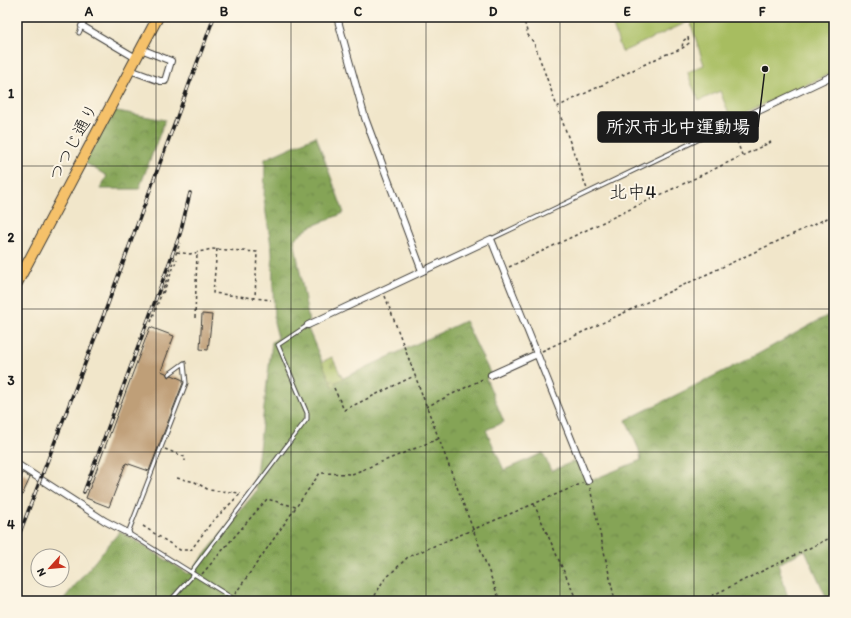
<svg xmlns="http://www.w3.org/2000/svg" width="851" height="618" viewBox="0 0 851 618" font-family="Itim,'Klee One',sans-serif">
<style>
.forest{fill:url(#forest-crowns);stroke:#50603a}
.cemetery{fill:url(#cemetery-stones);stroke:#626c3e}
.pitch{fill:#a7bd61;stroke:#626c3e}
.building{fill:#bf9f78}
.lines{fill:none;stroke-linecap:round;stroke-linejoin:round}
.lane-casing{stroke:#3c3a36;stroke-width:5}
.street-casing{stroke:#3c3a36;stroke-width:8}
.primary-casing{stroke:#3c3a36;stroke-width:12}
.path{stroke:#3c3a36;stroke-width:1.5;stroke-dasharray:3 3;stroke-linecap:butt}
.lane{stroke:#fff;stroke-width:3}
.street{stroke:#fff;stroke-width:6}
.primary{stroke:#f5c16b;stroke-width:10}
.rail-casing{stroke:#1c1c1c;stroke-width:3.5}
.rail{stroke:#fcf5e5;stroke-width:2;stroke-dasharray:6;stroke-linecap:butt}
.grid{fill:none;stroke:#1c1c1c;stroke-width:1;stroke-opacity:0.55}
.labels{text-anchor:middle;dominant-baseline:central;stroke-width:4;stroke-linejoin:round;paint-order:stroke}
.street-label{font-size:17px;fill:#1c1c1c;stroke:#fcf5e5}
.neighbourhood-label{font-size:18px;fill:#1c1c1c;stroke:#fcf5e5}
.leader{fill:none;stroke:#1c1c1c;stroke-width:1.5}
.callout-dot{fill:#1c1c1c;stroke:#fcf5e5;stroke-width:1.5}
.callout{fill:#1c1c1c;stroke:#1c1c1c;stroke-width:1.5}
.callout-label{font-size:18px;text-anchor:middle;font-weight:bold;fill:#fff}
.neatline{fill:none;stroke:#1c1c1c;stroke-width:1.5}
.grid-label{font-size:13px;text-anchor:middle;font-weight:bold;fill:#1c1c1c}
</style>
<defs>
<pattern id="forest-crowns" width="20" height="18" patternUnits="userSpaceOnUse"><rect width="20" height="18" fill="#85a457"/><path d="M2 6a3 3 0 1 1 6 0M12 15a3 3 0 1 1 6 0" fill="none" stroke="#6c8547"/></pattern>
<pattern id="cemetery-stones" width="16" height="16" patternUnits="userSpaceOnUse"><rect width="16" height="16" fill="#a7bd61"/><path d="M2 7V4a2 2 0 0 1 4 0v3zM10 15v-3a2 2 0 0 1 4 0v3z" fill="#8fa254"/></pattern>
</defs>
<rect width="100%" height="100%" fill="#fcf5e5"/>
<filter id="ink" filterUnits="userSpaceOnUse"><feTurbulence type="fractalNoise" baseFrequency=".025" numOctaves="2"/><feDisplacementMap in="SourceGraphic" scale="8" xChannelSelector="R" yChannelSelector="G"/><feConvolveMatrix kernelMatrix="1 2 1 2 8 2 1 2 1" color-interpolation-filters="sRGB"/></filter>
<filter id="wash" filterUnits="userSpaceOnUse"><feTurbulence type="fractalNoise" baseFrequency=".012" numOctaves="4" result="noise"/><feDisplacementMap in="SourceGraphic" scale="16" xChannelSelector="R" yChannelSelector="G"/><feGaussianBlur stdDeviation="0.9" result="paint"/><feColorMatrix in="noise" values="0 0 0 0 0 0 0 0 0 0 0 0 0 0 0 0 0 1.4 0 .05"/><feComposite in="paint" operator="in"/></filter>
<g filter="url(#wash)">
<rect width="100%" height="100%" fill="#f1e6ca"/>
<path class="forest" d="M112,110l53,10 -26,69h-39l7,-13 -22,-13z
M316,136l28,77 -34,14 -16,12 15,83 -3,2 27,63 2,-5 130,-61 26,54 -5,3 18,44 -18,8 18,40 39,-17 8,18 26,-11 10,22 54,-22 -2,-10 -13,-30 132,-66 76,-42v289h-6l-23,-51 -27,14 11,37h-727l58,-70 69,43 68,-84 -2,-8 17,-140 6,-4 -4,-16 -2,-70 -8,-52 1,-41z"/>
<path class="cemetery" d="M332,357l11,22 -8,3 2,3 -4,2 -11,-25z"/>
<path class="pitch" d="M610,17h224v55l-103,47 -11,-28 -21,10 -10,-23 -1,-6 16,-7 -14,-44 -68,31z"/>
<g id="blocks">
<path class="building" d="M202,314l10,1 -4,35 -8,-1z
M150,327l24,9 -13,35 5,2 2,4 4,-2 11,5v3l-34,88 -23,-8 -17,44 -23,-9z
M23,473l7,5 -13,28v-21z"/>
</g>
</g>
<g filter="url(#ink)">
<use href="#blocks" fill-opacity="0" stroke="#3c3a36" stroke-width="1"/>
<g class="lines">
<defs>
<path id="lane" d="M79,33l6,-13
M491,239l240,-115
M169,374l15,-11 2,20 -58,150 109,68
M17,478l5,-11
M191,572l116,-153v-6l-29,-68 30,-20
M170,601l24,-27"/>
<path id="street" d="M337,17l28,101 57,153
M82,26l54,32
M130,70l30,11h5l6,-20 -30,-12
M731,124l103,-49
M308,325l183,-86 97,242
M491,375l46,-21
M17,464l88,57 23,12"/>
<path id="primary" d="M17,283l141,-266"/>
</defs>
<use href="#lane" class="lane-casing"/>
<use href="#street" class="street-casing"/>
<use href="#primary" class="primary-casing"/>
<path class="path" d="M523,17l5,18 6,8 53,146
M557,107l107,-52c9,-3 18,-5 25,-12l-1,-6 -5,4 -1,7
M733,130l9,25
M217,249l-4,44 58,7
M177,252l13,2 22,-5 45,3 -2,46
M509,267l262,-125
M163,293l14,-34
M385,296l115,305
M195,318l2,-66
M151,322l29,-79
M542,351l292,-136
M334,388l10,22 70,-34
M426,407l59,-29
M165,449l20,8v4
M177,478l18,4 14,8 32,3
M590,488l25,113
M534,504l43,97
M143,526l37,24h11l20,-27 30,-30
M202,574l65,-75 29,8
M235,594l85,-121 32,1 86,-35
M372,601l11,-20 25,-24 175,-74
M701,601l133,-65"/>
<use href="#lane" class="lane"/>
<use href="#street" class="street"/>
<use href="#primary" class="primary"/>
<defs>
<path id="rail" d="M84,492l96,-258 10,-41
M17,540l89,-231 108,-292"/>
</defs>
<use href="#rail" class="rail-casing"/>
<use href="#rail" class="rail"/>
</g>
</g>
<path class="grid" d="M156,17v584M291,17v584M426,17v584M560,17v584M694,17v584M17,166h817M17,309h817M17,452h817"/>
<g class="labels">
<g class="street-label">
<text transform="translate(73 142) rotate(-62)">つつじ通り</text>
</g>
<g class="neighbourhood-label">
<text x="633" y="192">北中4</text>
</g>
</g>
<path class="leader" d="M765 69L758 127"/>
<circle class="callout-dot" cx="765" cy="69" r="4"/>
<rect class="callout" x="598" y="112" width="160" height="30" rx="4"/>
<g class="callout-label">
<text x="678" y="133">所沢市北中運動場</text>
</g>
<rect width="851" height="618" fill="none" stroke="#fcf5e5" stroke-width="44"/>
<g transform="translate(50 568) rotate(243)"><circle r="19" fill="#fcf5e5" stroke="#a29e95"/>
<path d="M0-3L7 15L0 10L-7 15Z" fill="#c8321e"/>
<text y="-6" font-size="11" font-weight="bold" text-anchor="middle" fill="#1c1c1c">N</text>
</g>
<rect x="22" y="22" width="807" height="574" class="neatline"/>
<g class="grid-label">
<text x="89" y="16">A</text>
<text x="224" y="16">B</text>
<text x="358" y="16">C</text>
<text x="493" y="16">D</text>
<text x="627" y="16">E</text>
<text x="762" y="16">F</text>
<text x="11" y="98">1</text>
<text x="11" y="242">2</text>
<text x="11" y="385">3</text>
<text x="11" y="529">4</text>
</g>
</svg>
